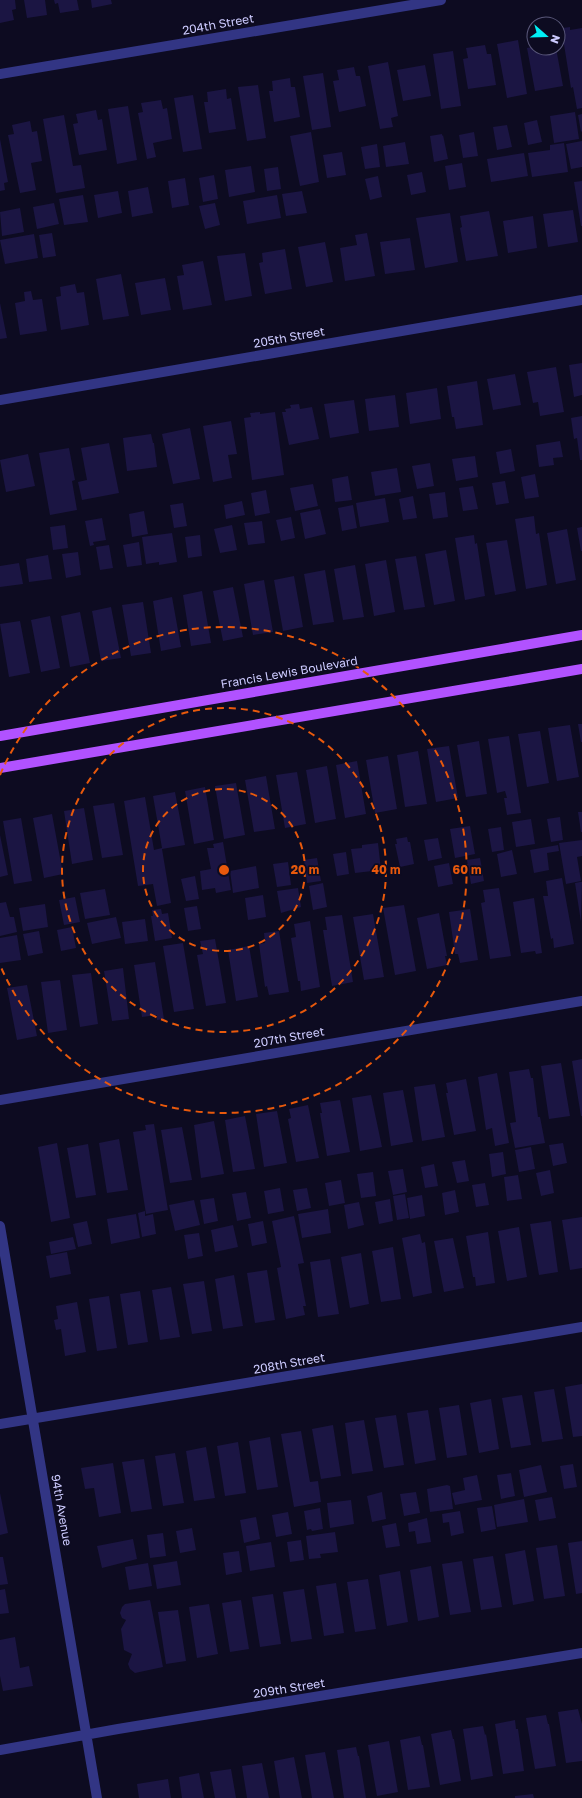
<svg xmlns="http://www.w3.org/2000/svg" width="582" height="1798" viewBox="0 0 582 1798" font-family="'Golos Text',sans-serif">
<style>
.building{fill:#1b1543}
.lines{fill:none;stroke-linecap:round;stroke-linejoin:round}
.minor{stroke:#323584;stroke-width:10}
.major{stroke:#b152ff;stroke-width:10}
.ring{fill:none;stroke:#e8590c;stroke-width:2;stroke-dasharray:7 5}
.labels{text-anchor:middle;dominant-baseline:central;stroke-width:3.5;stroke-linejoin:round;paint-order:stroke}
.street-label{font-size:12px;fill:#cdcbff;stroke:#0d0b21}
.centre{fill:#e8590c;stroke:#0d0b21;stroke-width:2}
.ring-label{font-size:12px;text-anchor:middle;font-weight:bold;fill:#e8590c;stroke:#0d0b21;stroke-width:3.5;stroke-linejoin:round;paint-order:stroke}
</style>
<rect width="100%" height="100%" fill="#0d0b21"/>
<path class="building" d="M0,0h15l1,9 -4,1 2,10 -14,3z
M24,0h21l2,15 -20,3z
M54,0h23l2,10 -19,3 -2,-10 -3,1z
M91,0h20l1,4 -20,4z
M570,27v3l12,-2v80l-5,1 -4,-22 -2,1 -9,-56 2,-1 -1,-3z
M534,36v12h22l7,38 -28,5 -8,-43 5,-1 -2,-10z
M518,40l9,54 -20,4 -10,-54z
M485,45l2,9h4l5,31 -28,4 -5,-30 5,-1 -2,-10z
M453,51l8,55 -20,3 -8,-55z
M388,62l10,54 -7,2 2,9 -13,2 -12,-63z
M425,65l6,31 -28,5 -6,-31z
M354,67l2,9h4l6,30 -27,6 -6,-31 6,-1 -2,-10z
M323,73l8,54 -19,3 -9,-54z
M290,78l1,9h4l5,30 -26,5 -5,-31h4l-1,-10z
M258,85l8,53 -19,3 -9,-54z
M226,89l1,10 4,-1 5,31 -27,4 -5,-31h4l-1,-10z
M193,95l9,54 -19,3 -9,-54z
M161,100l2,9 4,-1 5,31 -19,4 3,14 -9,2 -9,-46 5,-1 -2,-9z
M128,106l9,54 -20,4 -9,-55z
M96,110l2,10 4,-1 5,31 -28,5 -6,-31 5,-1 -2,-9z
M575,112l4,27 -25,4 -4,-27z
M582,114v17l-1,1 -3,-17z
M64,115l9,51 8,-1 4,23 -29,5 -13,-74z
M537,120l5,22 -14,3 -4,-22z
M30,121l2,11 5,-1 5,30 -11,2 5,27 -16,3 -12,-58 6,-1 -2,-9z
M507,125l5,22 -15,3 -4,-23z
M311,132l8,50 -19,4 -10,-50z
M474,132l4,24 -15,2 -4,-23z
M442,134v2l1,-1 5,24 -14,3 -4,-26z
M0,139l8,43 -4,1 1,7 -5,1z
M582,141v26l-11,2 -5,-25z
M405,142l4,22 -23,3 -3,-21z
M564,143l4,29 -36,5 -4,-24 22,-3v-5z
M377,144l3,23 -15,2 -4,-22z
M342,152l4,23 -19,3 -4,-23z
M524,153l4,23 -37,6 -4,-23z
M462,163l4,24 -17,3 -4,-24z
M251,166l4,26 -26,5 -4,-27z
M278,167l3,22 -14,2 -3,-22z
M422,172l4,20 -15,3 -4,-20z
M214,175l4,24 -15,3 -4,-24z
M378,176l4,21 -12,3 -5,-21z
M185,178l4,27 -17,3 -4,-27z
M582,181v45h-1l-7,-44z
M148,187l5,26 -21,4 -4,-26z
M118,191l4,22 -24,5 -4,-23z
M302,191l5,22 -21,3 -4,-22z
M83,195l5,27 -24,3 -5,-26z
M277,195l4,23 -34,6 -4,-23z
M54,203l5,21 -22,5 -4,-22z
M215,203l5,22 -15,4 -6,-23z
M20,208l4,24 -22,4 -2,-24z
M573,210l5,32 -30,5 -5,-33z
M489,211l9,45 -32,5 -6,-33 2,-1 -2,-11z
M450,213l8,49 -33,6 -9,-50z
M533,216l4,32 -29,5 -5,-32z
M52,233l4,23 -13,2 -4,-23z
M367,233l8,43 -30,5 -5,-33 17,-3 -2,-10z
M34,234l4,24 -33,6 -5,-24z
M410,238l5,32 -30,4 -5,-32z
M325,242l8,40 -27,5 -8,-40z
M285,249l7,40 -27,5 -6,-31 4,-1 -1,-9z
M245,253l7,43 -27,5 -8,-45z
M203,261l9,44 -29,5 -6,-34 7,-1 -2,-10z
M121,274l8,42 -26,4 -7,-41z
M165,278l6,32 -30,5 -6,-32z
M75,284l2,9 7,-1 5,33 -28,5 -5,-33 5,-1 -1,-9z
M31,291l2,9 9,-1 5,32 -27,4 -5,-32 10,-2 -1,-9z
M0,303l7,35 -7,1z
M582,363v32l-8,2 -5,-32z
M556,367l8,45 -24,4 -2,-14 -5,1 -6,-31z
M515,374l6,31 -28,5 -6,-31z
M477,381l6,44 -27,4 -2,-12h-2l-5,-31z
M437,388l4,31 -31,5 -4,-31z
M395,395l4,32 -30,4 -4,-32z
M354,400l5,33 -29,5 -6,-34z
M299,404l1,5 12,-2 7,32 -30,6 -7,-33h4l-1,-3 6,-1 -1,-3z
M260,412v2l15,-2 9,63 -32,5 -8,-62 7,-1 -1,-4z
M582,416v44h-2l-3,-22 -3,1 -3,-21z
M231,421l6,33 -9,1 4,23 -19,4 -10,-56z
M190,428l10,51 -27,5 -11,-50z
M151,434l2,9h1l3,24 -30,4 -4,-33z
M560,441l3,16 -10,1 1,7 -15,2 -3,-22z
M109,443l10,50 -37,7 -4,-18 9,-2 -6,-32z
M69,448l6,32 -3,1 5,29 -27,5 -11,-62z
M511,449l4,22 -15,3 -4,-22z
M28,454l7,32 -29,6 -6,-32z
M475,456l3,21 -22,4 -4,-22z
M430,463l4,23 -17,3 -5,-23z
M397,468l4,24 -26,4 -4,-24z
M535,474l4,23 -14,2 -4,-22z
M348,476l4,24 -17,2 -3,-23z
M505,481l4,22 -13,2 -4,-22z
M313,484l5,22 -23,5 -5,-23z
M473,486l5,23 -15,2 -4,-23z
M266,490l4,23 -15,3 -4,-23z
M445,492l3,25 -15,2 -4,-25z
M413,496l4,22 -14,2 -4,-21z
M385,498l4,24 -29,5 -4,-24z
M242,501l3,14 -19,4 -2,-14z
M183,503l4,23 -13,2 -4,-23z
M353,505l4,23 -15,3 -4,-23z
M320,509l6,25 -21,5 -5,-26z
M144,511l4,23 -16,3 -3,-23z
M534,516l2,18 3,-1 8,52 -21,4 -11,-70z
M291,517l4,21 -14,3 -5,-21z
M102,518l4,22 -13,2 1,3 -4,1 -5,-25z
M262,521l3,22 -17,2 -4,-22z
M65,525l3,23 -15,2 -3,-23z
M232,525l5,25 -17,3 -6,-24z
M582,527v24h-1l-4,-23z
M567,529l9,51 -20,4 -9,-51z
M172,533l5,29 -18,3v-3l-13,2 -4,-27z
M200,535l2,21 -14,2 -3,-21z
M474,535l1,9 2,-1 8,53 -20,4 -10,-62z
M507,540l9,51 -21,4 -9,-52z
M139,542l3,23 -15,2 -4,-22z
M109,545l4,23 -13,2 -4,-23z
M446,550l9,51 -21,4 -9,-51z
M78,552l3,23 -15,3 -4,-24z
M48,555l4,24 -23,3 -3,-23z
M416,556l9,51 -21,3 -9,-51z
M386,560l9,52 -21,4 -9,-52z
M19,563l4,21 -23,3v-21z
M355,565l9,52 -21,3 -9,-51z
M325,570l9,52 -21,3 -9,-51z
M294,576l9,51 -20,4 -9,-51z
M264,580l9,52 -20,3 -9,-51z
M233,587l10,50 -20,4 -10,-50z
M202,591l9,52 -20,3 -8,-51z
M172,597l9,50 -20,4 -8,-50z
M143,602l8,51 -20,3 -9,-51z
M111,607l10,51 -20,3 -9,-50z
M80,612l10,51 -20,4 -9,-51z
M50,616l10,52 -19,4 -10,-52z
M20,621l10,52 -21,4 -9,-53z
M578,724h4v18h-1z
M570,725l9,52 -22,4 -9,-53z
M540,731l9,52 -22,4 -9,-53z
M509,736l12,77 -14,2 -3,-17h3l-2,-7 -8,2 -9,-54z
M479,741l8,53 -21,3 -9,-52z
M449,746l9,52 -22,4 -9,-53z
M418,751l9,53 -22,3 -8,-52z
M388,756l9,53 -22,4 -9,-53z
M357,761l9,53 -21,4 -9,-53z
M327,766l9,53 -21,4 -9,-53z
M297,772l9,52 -21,4 -9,-53z
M266,776l9,53 -21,3 -9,-52z
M236,783l9,52 -21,4 -9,-53z
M205,787l9,53 -20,4 -9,-53z
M175,792l10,53 -23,4 9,54 -14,3 -4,-22 -15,2 -14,-85 21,-4 9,53 8,-2 -9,-52z
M114,803l9,52 -21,3 -9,-52z
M84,808l9,52 -21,4 -8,-53z
M578,812h4v20h-1z
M52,814l11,60 -19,4 -11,-60z
M560,817l3,23 -12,2 -4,-23z
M21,818l11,63 -18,3 -11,-63z
M531,819l4,25 -19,3 -4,-25z
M470,826l5,28 -20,4 -5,-29z
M501,827l3,23 -12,2 -4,-23z
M0,835l8,40 -8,2z
M407,837l1,5h2l4,22 -14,3 -5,-23h2l-1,-5z
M438,838l4,20 -14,3 -4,-21z
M582,840v16l-5,1 4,24 -15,3 -7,-41z
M223,842l8,48 -15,3 -1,-5 -13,2 -2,-19 11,-2 -4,-21h7l-1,-4z
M378,843l3,27 -26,3 -4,-24 11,-1v-3z
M558,845l1,6 -12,2 2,17 -15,3 -4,-23z
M512,850l5,24 -16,3 -4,-23z
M346,852l3,22 -12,2 -4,-22z
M317,858l4,23 -14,2 -3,-23z
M480,858l4,23 -13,3 -4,-24z
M288,862l3,23 -14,2 -4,-23z
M449,863l4,21 -15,3 -4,-21z
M256,866l3,22 -26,5 -3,-22z
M195,876l4,23 -13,2 -5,-22z
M562,878l12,66 -20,4 -1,-10 -2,1 -8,-43h5l-2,-15z
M580,882h2l-1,40 -6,-39z
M323,883l4,24 -14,3 -4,-24z
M298,888l3,19 -20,6 -4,-22z
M499,888l12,68 -21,3 -9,-56 4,-1 -2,-12z
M105,889l5,26 -25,4 -5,-26z
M263,895l3,22 -18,3 -3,-22z
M75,897l5,25 -16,3 -5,-25z
M534,898l8,55 -6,1 -1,-3 -14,2 -8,-51z
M6,902l4,15h4l3,15 -17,4v-33z
M45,904l3,23 -25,4 -4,-23z
M404,905l12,66 -21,4 -12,-67z
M197,906l4,23 -13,2 -4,-23z
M161,909l1,5 6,-1 4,25 -17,3 -4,-25h2l-1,-6z
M470,909l8,51 -18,3 -2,-9h-3l-6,-42z
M439,913l8,43h-2l2,9 -20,4 -10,-51z
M373,914l11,63 -20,3 -11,-63z
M342,915l11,67 -21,4 -9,-56h4l-2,-13z
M116,917l5,21 -29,6 -5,-21z
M145,919l3,22 -23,3 -3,-22z
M310,921l10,66 -19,4 -1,-10h-2l-7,-43 5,-1 -2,-13z
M72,927l4,21 -15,3 -4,-21z
M39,931l4,22 -15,3 -5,-22z
M279,931l10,61 -20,3 -2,-9 -2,1 -6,-43 6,-1 -1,-10z
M17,935l4,25 -21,3v-25z
M215,939l11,64 -20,3 -9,-51 6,-1 -3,-13z
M183,943l11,66 -20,3 -11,-66z
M249,946l9,51 -22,4 -8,-51z
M155,962l9,57 -7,1v-5l-15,2 -8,-52z
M123,968l6,51 -17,2 -8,-50z
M91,973l7,51 -18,3 -8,-52z
M60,980l7,50 -19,3 -7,-51z
M27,985l10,51 -20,4 -10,-52z
M582,1059v57h-1l-9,-55z
M561,1063l9,53 -21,3 -8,-53z
M529,1069l2,9h2l5,39h2l5,26 -30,5 -5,-25 6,-1 -7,-50z
M497,1073l12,70 -14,3 -3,-18 -6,2 -8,-53z
M466,1079l10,52 -22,4 -8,-42h2l-2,-10z
M435,1084l10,53 -23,4 -8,-54z
M403,1090l10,52 -22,4 -8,-53z
M371,1095l11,52 -22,4 -8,-53z
M340,1100l10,52 -23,4 -7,-43h2l-2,-10z
M308,1105l11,53 -23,4 -8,-43 3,-1 -2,-9z
M277,1111l10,52 -23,4 -8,-53z
M245,1116l10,53 -22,3 -8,-52z
M214,1121l10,53 -23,4 -7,-53z
M154,1124l14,86 -22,4 -13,-82 13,-2 -1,-5z
M182,1127l10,53 -22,3 -9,-53z
M119,1139l9,51 -21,3 -8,-50z
M57,1143l13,75 -19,4 -13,-75z
M563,1143l4,20 -14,3 -4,-21z
M88,1144l8,51 -20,3 -9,-50z
M531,1147l4,22 -16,3 -4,-22z
M503,1152l3,22 -14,3 -3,-23z
M465,1160l4,21 -12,2 -5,-21z
M434,1164l4,22 -13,2 -4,-21z
M403,1169l4,23 -14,3 -5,-24z
M550,1170l4,23 -13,3 -5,-23z
M373,1172l3,24 -15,2 -4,-24z
M518,1175l4,24 -15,2 -3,-24z
M341,1180l4,23 -16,3 -4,-23z
M485,1183l4,22 -13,2 -4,-22z
M280,1188l4,23 -16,3 -4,-23z
M307,1188l4,20 -14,3 -4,-21z
M455,1190l4,22 -14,3 -3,-22z
M246,1192l5,26 -14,3 -5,-27z
M405,1194l4,24 -12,2 -4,-24z
M422,1195l3,21 -15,3 -3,-21z
M214,1198l4,23 -14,3 -4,-24z
M390,1199l3,22 -14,3 -4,-22z
M194,1200l6,25 -25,6 -6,-26z
M359,1202l5,23 -16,4 -4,-24z
M328,1209l3,24 -29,5 -4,-24z
M145,1211v5l8,-2 3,20 -14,3 -4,-24z
M136,1214l4,24 -29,6 -4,-25z
M294,1216l10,47 -6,1 8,42h-3l2,9 -19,4 -9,-51 4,-1 -9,-46z
M582,1217v51l-12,2 -8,-50z
M87,1221l5,23 -14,3 -5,-23z
M263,1221l4,22 -15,3 -4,-22z
M551,1221l7,51 -19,3 -9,-51z
M233,1225l5,22 -23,5 -4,-22z
M519,1227l8,50 -20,4 -9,-50z
M488,1232l7,51 -19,3 -1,-9h-2l-7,-41z
M199,1233l4,23 -15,3 -4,-24z
M420,1234l2,9 3,-1 7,51 -19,4 -11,-59z
M73,1237l3,12 -25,5 -2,-12z
M453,1238l11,50 -20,4 -10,-51z
M393,1247l8,52 -20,3 -9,-51z
M67,1252l4,22 -21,4 -4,-22z
M361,1253l8,51 -19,4 -9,-51z
M330,1259l9,55 -21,3 -8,-55z
M267,1270l8,50 -20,3 -8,-50z
M234,1275l9,51 -20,3 -8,-50z
M204,1281l8,50 -20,3 -9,-50z
M171,1287l9,50 -20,3 -8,-50z
M140,1291l8,51 -20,3 -8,-51z
M109,1296l8,52 -20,3 -8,-52z
M77,1302l9,50 -21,4 -4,-27 -5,1 -2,-10 4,-1 -2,-13z
M582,1384v52l-9,1 -8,-50z
M554,1389l9,50 -21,3 -8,-50z
M522,1395l9,50 -20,3 -9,-50z
M491,1399l8,50 -20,4 -9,-50z
M459,1405l8,50 -20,3 -8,-50z
M428,1410l8,50 -21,4 -8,-51z
M396,1415l8,50 -20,3 -9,-50z
M364,1420l9,51 -21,3 -7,-51z
M333,1425l8,51 -20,3 -9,-50z
M301,1431l9,51 8,-1 3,21 -27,5 -13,-73z
M270,1437l8,50 -21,3 -8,-49z
M238,1442l8,51 -21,3 -8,-50z
M206,1447l9,51 -21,3 -8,-50z
M175,1453l9,50 -21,3 -8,-50z
M144,1459l8,50 -21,3 -9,-50z
M113,1463l8,50 -22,4 -5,-29 -9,1 -4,-21z
M573,1464l4,23 -13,2 -4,-23z
M541,1465l6,27 -23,5 -5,-27z
M511,1473l4,23 -14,3 -4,-24z
M477,1475l5,25 -27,5 -3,-12 13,-3 -2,-12z
M447,1485l3,1 3,23 -23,3 -3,-23z
M382,1492l4,27 -14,3 -5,-26z
M416,1492l4,21 -16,3 -4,-22z
M0,1493l8,40 -8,2z
M552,1497l4,21 -17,3 -4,-21z
M524,1499l4,23 -31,5 -3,-22z
M351,1500l3,24 -24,4 -3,-25z
M492,1506l4,23 -15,3 -4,-24z
M320,1508l3,21 -11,2 -1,-2 -4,1 -3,-19z
M460,1511l4,22 -13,3 -2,-14 -6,1 -1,-9z
M288,1512l4,22 -16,3 -4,-22z
M256,1517l4,22 -16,4 -4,-23z
M427,1518l4,24 -14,2 -2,-13 -6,1 -1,-9z
M396,1523l4,23 -14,2 -4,-22z
M192,1528l4,22 -16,3 -4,-22z
M335,1532l3,20 -18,2 1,4 -12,1 -3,-23z
M163,1533l3,23 -16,2 -3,-23z
M133,1539l4,20 -35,9 -5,-22z
M301,1540l3,20 -14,2 -3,-20z
M582,1541v52l-6,1 -8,-51z
M271,1542l4,25 -25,4 -4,-25z
M557,1545l8,51 -21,3 -8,-51z
M525,1550l9,51 -21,4 -8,-51z
M239,1551l3,21 -16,3 -3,-22z
M493,1556l9,51 -21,3 -8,-51z
M0,1557h3l5,27 -8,1z
M177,1561l4,24 -24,4 -4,-24z
M462,1561l9,51 -21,3 -8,-51z
M148,1563l4,23 -23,4 -4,-23z
M431,1566l8,51 -21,4 -8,-51z
M400,1571l8,51 -21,4 -8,-51z
M368,1579l8,50 -21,3 -8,-50z
M336,1583l8,50 -20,3 -8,-50z
M5,1589l4,24 -9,1v-24z
M304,1589l8,50 -21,3 -8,-50z
M273,1594l8,50 -21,3 -8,-50z
M150,1600l13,67 -28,6 -5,-4 -2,-5 4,-10 -8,-4 -3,-21 5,-9 -4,-2 -2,-5 2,-6 3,-3z
M241,1600l8,49 -19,3 -8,-49z
M209,1604l9,50 -21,4 -8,-51z
M178,1610l8,51 -20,3 -8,-52z
M15,1637l5,31 9,-2 4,20 -30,5 -3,-15v-36z
M578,1709l4,15v37l-16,2 -8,-51z
M546,1715l2,9h1l7,42 -21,3 -9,-51z
M515,1720l1,9h2l6,42 -21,3 -8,-50z
M483,1726l2,9 1,-1 7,42 -22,4 -8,-51z
M451,1730l2,9h1l7,42 -21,4 -9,-51z
M420,1736l2,9h1l7,42 -22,3 -8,-50z
M389,1741l9,51 -21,4 -9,-51z
M356,1747l2,9h1l7,42h-22l-7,-48z
M325,1752l9,46h-22l-7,-43z
M294,1757l8,41h-22l-6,-37z
M262,1763l7,35h-22l-5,-32z
M231,1769l5,29h-21l-5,-26z
M199,1773l5,25h-22l-3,-21z
M168,1779l3,19h-32l-2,-14z
M533,1794l1,4h-19v-2z"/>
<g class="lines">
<path class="minor" d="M0,74l441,-74
M0,400l582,-100
M0,1100l582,-99
M0,1226l97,572
M0,1424l582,-97
M0,1750l118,-21 464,-76"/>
<path class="major" d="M0,736l582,-101
M0,768l582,-99"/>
</g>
<g class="ring">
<circle cx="224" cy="870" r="81"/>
<circle cx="224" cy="870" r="162"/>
<path d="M0 775A243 243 0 1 1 0 965"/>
</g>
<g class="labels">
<g class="street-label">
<text transform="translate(218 24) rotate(-10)">204th Street</text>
<text transform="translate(289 337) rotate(-10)">205th Street</text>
<text transform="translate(289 672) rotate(-10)">Francis Lewis Boulevard</text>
<text transform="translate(289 1037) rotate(-10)">207th Street</text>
<text transform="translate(289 1363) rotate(-10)">208th Street</text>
<text transform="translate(62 1510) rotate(80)">94th Avenue</text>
<text transform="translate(289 1688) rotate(-9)">209th Street</text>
</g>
</g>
<circle cx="224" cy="870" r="6" class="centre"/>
<g class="ring-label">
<text x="305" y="874">20 m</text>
<text x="386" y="874">40 m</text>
<text x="467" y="874">60 m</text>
</g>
<g transform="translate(546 36) rotate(110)"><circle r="19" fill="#0d0b21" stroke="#5a587a"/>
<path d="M0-3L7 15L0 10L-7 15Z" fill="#00f0f6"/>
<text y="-6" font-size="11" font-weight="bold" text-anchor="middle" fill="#cdcbff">N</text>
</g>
</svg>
